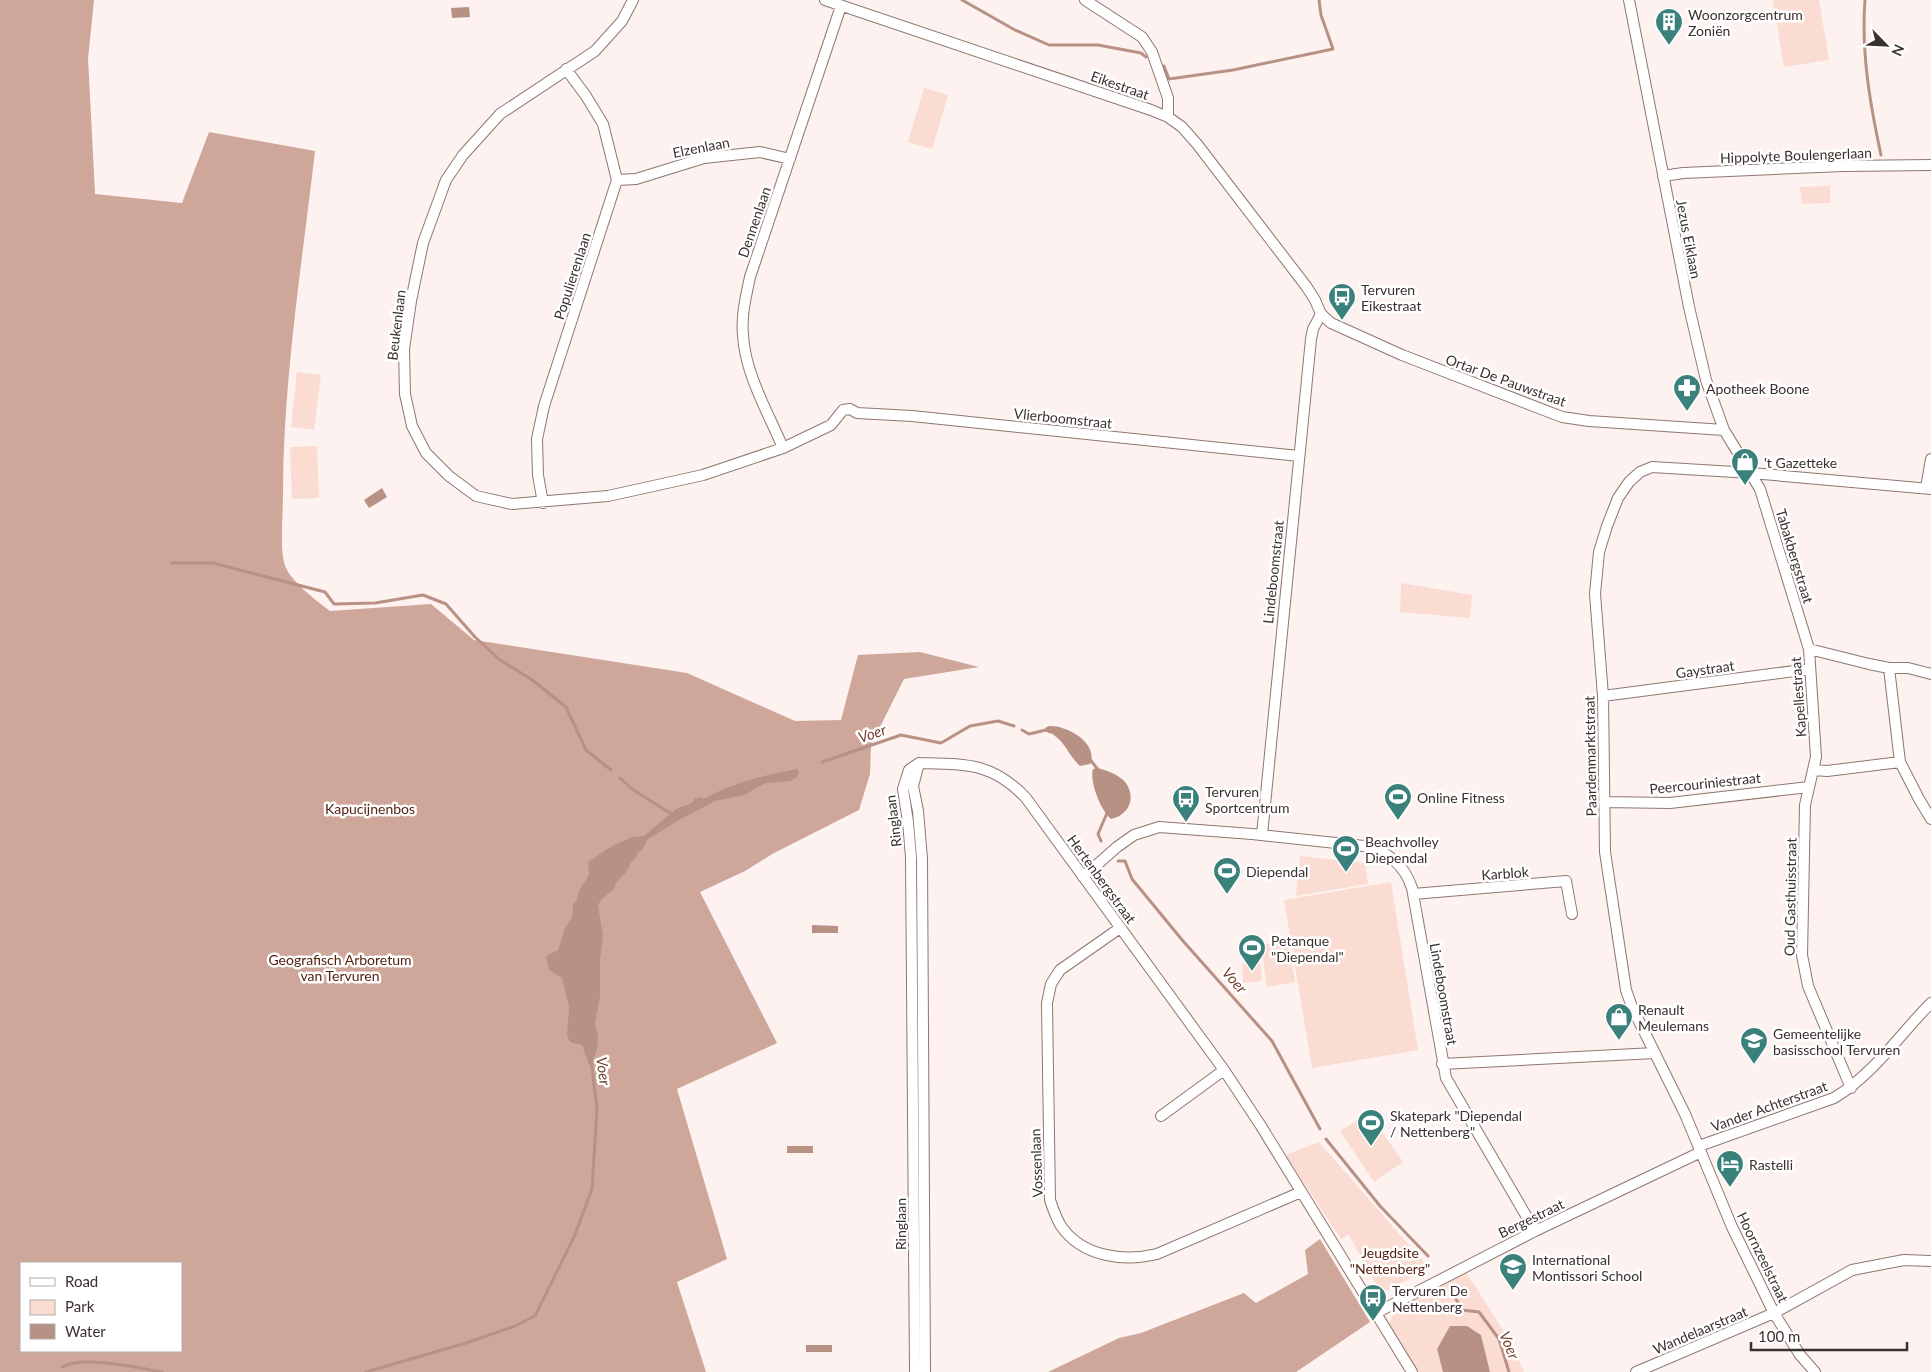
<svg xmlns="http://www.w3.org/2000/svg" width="1931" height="1372" viewBox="0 0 1931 1372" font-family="Lato,sans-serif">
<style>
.green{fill:#fbdcd2}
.forest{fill:#cea79a;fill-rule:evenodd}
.water{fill:#b89185}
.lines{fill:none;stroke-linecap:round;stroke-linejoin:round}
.stream{stroke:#b89185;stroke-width:3}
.minor-casing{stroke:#8e776f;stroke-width:12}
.minor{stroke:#fff;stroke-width:10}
.labels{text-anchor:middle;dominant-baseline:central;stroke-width:5;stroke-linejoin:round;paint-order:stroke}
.poi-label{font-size:14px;fill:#3a302d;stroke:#fff;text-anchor:start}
.street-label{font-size:14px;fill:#3a302d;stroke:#fff}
.park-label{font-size:14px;fill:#521;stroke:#fff}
.water-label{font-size:15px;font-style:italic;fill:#77412f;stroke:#fff}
</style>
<rect width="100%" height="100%" fill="#fdf2ef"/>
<path class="green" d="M1773,0h46l10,60 -45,7z
M924,88l24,7 -16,54 -24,-7z
M1830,186v17l-28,1 -2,-17z
M297,372l24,3 -7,55 -23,-3z
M317,446l2,52 -27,1 -2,-52z
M1401,583l71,12 -2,23 -70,-6z
M1300,856l65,7 3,21 -72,12z
M1391,882l27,168 -106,18 -28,-168z
M1288,941l7,41 -28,5 -6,-42z
M1260,962l2,19 -19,2 -1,-19z
M1369,1113l34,49 -29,20 -34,-51z
M1319,1142l110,126 -48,26 -32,-59 -8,4 -56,-84z
M1466,1272l44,69 14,31h-34l-9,-37 -14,-9 -17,1 -13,22 6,23h-24l-30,-49 10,-18z"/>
<path class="forest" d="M0,0h94l-6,58 7,136 87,9 27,-71 106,19c-13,113 -32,230 -32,343 0,19 -3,52 1,68 3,17 33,39 46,49l101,-7 43,36 213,33 108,48 46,-1 17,-65 62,-3 59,15 -75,12 -33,66 -1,29 -11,36 -85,43 -29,18 -45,21 77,151 -100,46 50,170 -50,23 29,90h-706zM21,1263h160v88h-160z
M1320,1239l50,83 -74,50h-248l71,-34 22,-5 103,-40 12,10 52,-29 -3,-24z"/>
<path class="water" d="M469,7l1,10 -18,1 -1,-10z
M382,488l5,9 -18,11 -5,-8z
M1049,726c18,-1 50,17 41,38l-10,2c-10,-9 -15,-23 -25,-30 -4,-4 -7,-3 -10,-8z
M1097,768c8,2 18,5 25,11 11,9 12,27 0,35 -3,3 -8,4 -11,5 -10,-8 -22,-38 -18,-50z
M797,769l2,4 -3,5 -6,3 -24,2 -22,12 -29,6 -36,19 -31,19 -6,11 -5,3 -1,5 -5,4 -4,9 -11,12 -2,6 -13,11 -3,5 5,31 -3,24v37l-5,26 3,13 -1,14 -5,13 -3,2 -7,-20 -12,-3 -3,-6 2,-29 -7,-29 -13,-8 -3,-14 12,-6 7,-22 7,-11 1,-13 3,-2 4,-13 9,-14 -1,-13 24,-16 20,-9 12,-1 32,-27 16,-6 2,-4 6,-2 3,2c30,-16 61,-24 94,-30z
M812,925l26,1v7h-26z
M787,1146h26v7h-26z
M1450,1326h17l14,9 9,37h-47l-6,-23z
M806,1345h26v7h-26z"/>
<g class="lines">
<path class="stream" d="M962,0l53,30 34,15h49l43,8 5,4
M1865,0c-4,52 5,104 16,155
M1164,66l5,13 64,-9 100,-21 -12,-34 -2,-15
M171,563h42l112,29 9,12 41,-1 48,-8 23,9 29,33 25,23 31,19 35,28 20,43 25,20
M1022,730l7,4 17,-4 4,2
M1089,758l10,13
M822,762l79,-27 40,8 29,-17 28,-5 16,5
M620,778l12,11 41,26
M1101,841l-3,-7 9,-21
M1118,861h7l7,18 51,62 89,100 48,88
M1326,1139l54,67 48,50
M1450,1288l12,22 17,2 20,27 10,33
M62,1367c20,-12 77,1 100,5
M366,1372l100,-29 49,-17 20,-10 39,-79 18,-48 5,-80 -6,-50"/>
<defs>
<path id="minor" d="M633,0l-11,21 -27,30 -95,63 -37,41 -17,25 -23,63 -12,58 -7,48 1,45 7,32 14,27 23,23 27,20 36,8 96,-8 95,-21 80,-27 48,-23 12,-15 7,-1 7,4 55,3 387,40
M825,0l326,110 17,7 14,10 15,17 109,142 9,14 6,14 10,9 71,32 160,62 27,4 135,9
M1085,0l57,37 10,15 16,46v19
M1629,0l60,307 17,73 18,50 36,59 49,160 7,108 -11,48 -3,150 6,31 43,102
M1663,176l20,-3 160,-7 88,-1
M617,180l19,-1 68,-21 56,-6 30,7
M783,448c-15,-36 -38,-74 -40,-113 -2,-19 3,-39 7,-58l91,-271
M1926,488l5,-29
M543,503l-5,-28 -1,-36 7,-33 73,-226 -14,-56 -17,-28 -20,-27
M1809,649l60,15 20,4h19l23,6
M1889,668l11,94 19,37 12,20
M1603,696l207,-27
M919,763c46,1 73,-1 107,35l198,272 37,56 151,246
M919,763l-6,23 5,25 4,48 3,513
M1814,770l13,1 73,-9
M1604,802l66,1 139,-16
M1262,835l49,-496 2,-10 8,-15
M1083,877l34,-30 17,-12 25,-8 93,7 112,12c23,5 40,18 48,42l34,190 89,153
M1413,894l153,-13 6,33
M1120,928l-60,42 -9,14 -4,19 3,197c3,9 6,18 11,26 21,31 63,36 96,28l144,-62
M1442,1064l213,-11
M1161,1116l63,-46
M1699,1146l135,-48c40,-24 65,-63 97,-95
M1376,1313l159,-82 166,-79
M915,1372l-4,-515 -3,-35 -5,-33 6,-19 10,-7
M1636,1372l138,-59 78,-43 52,-10 27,1
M1815,1372l-15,-17 -26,-42 -42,-86 -47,-113 -53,-107 -6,-17 -21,-138 -2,-156 -8,-102 4,-42 8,-26 11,-28 11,-16 11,-10 12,-5 99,6 180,16"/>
</defs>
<use href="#minor" class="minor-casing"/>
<use href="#minor" class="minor"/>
</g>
<defs>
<symbol id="building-pin" viewBox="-11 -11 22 30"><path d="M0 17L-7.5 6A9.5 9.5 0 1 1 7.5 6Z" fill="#3a817c" stroke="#fff"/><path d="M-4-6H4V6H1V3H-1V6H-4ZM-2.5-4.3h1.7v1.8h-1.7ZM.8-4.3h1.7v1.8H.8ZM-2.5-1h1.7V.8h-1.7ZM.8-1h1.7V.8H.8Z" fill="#fff"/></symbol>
<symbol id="bus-pin" viewBox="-11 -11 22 30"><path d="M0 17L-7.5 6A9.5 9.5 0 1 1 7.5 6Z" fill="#3a817c" stroke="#fff"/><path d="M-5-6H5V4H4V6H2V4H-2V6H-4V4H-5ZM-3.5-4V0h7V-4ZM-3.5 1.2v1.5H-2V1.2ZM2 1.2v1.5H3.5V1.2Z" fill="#fff"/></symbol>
<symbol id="pharmacy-pin" viewBox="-11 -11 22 30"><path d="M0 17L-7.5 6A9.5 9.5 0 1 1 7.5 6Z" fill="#3a817c" stroke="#fff"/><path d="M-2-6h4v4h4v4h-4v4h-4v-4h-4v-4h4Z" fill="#fff"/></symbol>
<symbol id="shop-pin" viewBox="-11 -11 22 30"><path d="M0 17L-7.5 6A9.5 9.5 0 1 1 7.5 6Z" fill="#3a817c" stroke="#fff"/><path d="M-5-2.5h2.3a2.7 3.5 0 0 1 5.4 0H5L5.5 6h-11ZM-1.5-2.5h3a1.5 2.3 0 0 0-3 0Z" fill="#fff"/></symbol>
<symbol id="stadium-pin" viewBox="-11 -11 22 30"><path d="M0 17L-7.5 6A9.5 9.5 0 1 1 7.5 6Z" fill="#3a817c" stroke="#fff"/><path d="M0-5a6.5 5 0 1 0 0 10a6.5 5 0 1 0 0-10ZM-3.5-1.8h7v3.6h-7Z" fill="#fff"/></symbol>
<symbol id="school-pin" viewBox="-11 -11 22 30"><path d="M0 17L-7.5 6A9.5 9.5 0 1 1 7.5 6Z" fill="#3a817c" stroke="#fff"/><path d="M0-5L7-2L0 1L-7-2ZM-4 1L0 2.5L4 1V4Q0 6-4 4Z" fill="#fff"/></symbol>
<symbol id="hotel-pin" viewBox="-11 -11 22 30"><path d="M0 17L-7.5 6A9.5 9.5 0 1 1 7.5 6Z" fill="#3a817c" stroke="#fff"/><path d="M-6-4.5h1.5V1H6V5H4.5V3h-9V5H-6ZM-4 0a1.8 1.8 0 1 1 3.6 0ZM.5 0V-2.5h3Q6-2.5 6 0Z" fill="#fff"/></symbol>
</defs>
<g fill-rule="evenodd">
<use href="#building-pin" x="1653" y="6" width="32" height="43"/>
<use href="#bus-pin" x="1326" y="281" width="32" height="43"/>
<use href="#pharmacy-pin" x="1671" y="372" width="32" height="43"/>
<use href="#shop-pin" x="1729" y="446" width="32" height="43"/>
<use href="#stadium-pin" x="1382" y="781" width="32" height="43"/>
<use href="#bus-pin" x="1170" y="783" width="32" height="43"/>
<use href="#stadium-pin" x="1330" y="833" width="32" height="43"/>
<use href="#stadium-pin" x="1211" y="855" width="32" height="43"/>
<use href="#stadium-pin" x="1236" y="932" width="32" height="43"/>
<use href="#shop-pin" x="1603" y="1001" width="32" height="43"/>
<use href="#school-pin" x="1738" y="1025" width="32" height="43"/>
<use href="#stadium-pin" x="1355" y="1107" width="32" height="43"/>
<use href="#hotel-pin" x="1714" y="1148" width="32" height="43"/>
<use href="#school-pin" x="1497" y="1251" width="32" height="43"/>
<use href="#bus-pin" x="1357" y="1282" width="32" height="43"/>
</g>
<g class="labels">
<g class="poi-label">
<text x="1688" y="14">Woonzorgcentrum<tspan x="1688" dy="16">Zoniën</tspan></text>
<text x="1361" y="289">Tervuren<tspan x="1361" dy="16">Eikestraat</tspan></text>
<text x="1706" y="388">Apotheek Boone</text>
<text x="1764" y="462">'t Gazetteke</text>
<text x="1205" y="791">Tervuren<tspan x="1205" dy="16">Sportcentrum</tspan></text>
<text x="1417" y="797">Online Fitness</text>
<text x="1365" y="841">Beachvolley<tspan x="1365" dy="16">Diependal</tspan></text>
<text x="1246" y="871">Diependal</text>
<text x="1271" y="940">Petanque<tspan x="1271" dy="16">"Diependal"</tspan></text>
<text x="1638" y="1009">Renault<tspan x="1638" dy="16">Meulemans</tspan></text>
<text x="1773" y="1033">Gemeentelijke<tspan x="1773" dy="16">basisschool Tervuren</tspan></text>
<text x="1390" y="1115">Skatepark "Diependal<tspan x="1390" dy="16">/ Nettenberg"</tspan></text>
<text x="1749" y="1164">Rastelli</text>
<text x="1532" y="1259">International<tspan x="1532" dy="16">Montissori School</tspan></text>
<text x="1392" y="1290">Tervuren De<tspan x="1392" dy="16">Nettenberg</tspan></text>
</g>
<g class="street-label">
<text transform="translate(1120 85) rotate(19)">Eikestraat</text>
<text transform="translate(701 147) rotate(-11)">Elzenlaan</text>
<text transform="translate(1796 155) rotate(-2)">Hippolyte Boulengerlaan</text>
<text transform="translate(754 222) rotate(-71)">Dennenlaan</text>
<text transform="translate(1689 239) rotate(79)">Jezus Eiklaan</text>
<text transform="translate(572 276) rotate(-72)">Populierenlaan</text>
<text transform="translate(396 325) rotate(-83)">Beukenlaan</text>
<text transform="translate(1506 380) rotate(20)">Ortar De Pauwstraat</text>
<text transform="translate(1063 418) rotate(6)">Vlierboomstraat</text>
<text transform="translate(1795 556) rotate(73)">Tabakbergstraat</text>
<text transform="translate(1273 572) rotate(-84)">Lindeboomstraat</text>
<text transform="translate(1705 669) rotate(-8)">Gaystraat</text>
<text transform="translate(1798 697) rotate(-94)">Kapellestraat</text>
<text transform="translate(1590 756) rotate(-91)">Paardenmarktstraat</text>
<text transform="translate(1705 783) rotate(-6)">Peercouriniestraat</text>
<text transform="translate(893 821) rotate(-97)">Ringlaan</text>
<text transform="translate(1505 873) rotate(-4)">Karblok</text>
<text transform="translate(1102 879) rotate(54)">Hertenbergstraat</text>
<text transform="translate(1790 897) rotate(-89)">Oud Gasthuisstraat</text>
<text transform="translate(1444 994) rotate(80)">Lindeboomstraat</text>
<text transform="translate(1769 1106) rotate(-20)">Vander Achterstraat</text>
<text transform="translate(1036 1163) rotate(-92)">Vossenlaan</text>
<text transform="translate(1531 1218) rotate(-26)">Bergestraat</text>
<text transform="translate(900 1224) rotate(-90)">Ringlaan</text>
<text transform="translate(1763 1257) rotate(64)">Hoornzeelstraat</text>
<text transform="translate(1700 1330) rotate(-23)">Wandelaarstraat</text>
</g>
<g class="park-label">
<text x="370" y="808">Kapucijnenbos</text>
<text x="340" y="959">Geografisch Arboretum<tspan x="340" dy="16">van Tervuren</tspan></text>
<text x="1390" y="1252">Jeugdsite<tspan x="1390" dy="16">"Nettenberg"</tspan></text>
</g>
<g class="water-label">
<text transform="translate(872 733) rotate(-19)">Voer</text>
<text transform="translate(1235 980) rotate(49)">Voer</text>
<text transform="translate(604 1071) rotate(82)">Voer</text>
<text transform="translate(1510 1345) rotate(68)">Voer</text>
</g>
</g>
<rect x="20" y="1262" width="162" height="90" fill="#ffffff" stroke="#b0acab"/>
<rect x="30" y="1278" width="25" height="8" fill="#ffffff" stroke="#b0acab"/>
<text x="65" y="1287" font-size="15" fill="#3a302d">Road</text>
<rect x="30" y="1300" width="25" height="15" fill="#fbdcd2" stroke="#b0acab"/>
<text x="65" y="1312" font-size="15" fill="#3a302d">Park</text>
<rect x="30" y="1324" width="25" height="15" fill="#b89185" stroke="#b0acab"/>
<text x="65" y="1337" font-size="15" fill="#3a302d">Water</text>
<g transform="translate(1886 45) rotate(114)" stroke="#ffffff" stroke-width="4" paint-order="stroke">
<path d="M0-4L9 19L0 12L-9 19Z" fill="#3a302d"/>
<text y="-8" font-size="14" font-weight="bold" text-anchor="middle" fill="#3a302d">N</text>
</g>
<path d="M1751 1342v8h156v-8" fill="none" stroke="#3a302d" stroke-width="2.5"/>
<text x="1758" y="1342" font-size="15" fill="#3a302d" stroke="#ffffff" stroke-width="4" paint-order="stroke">100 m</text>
</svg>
